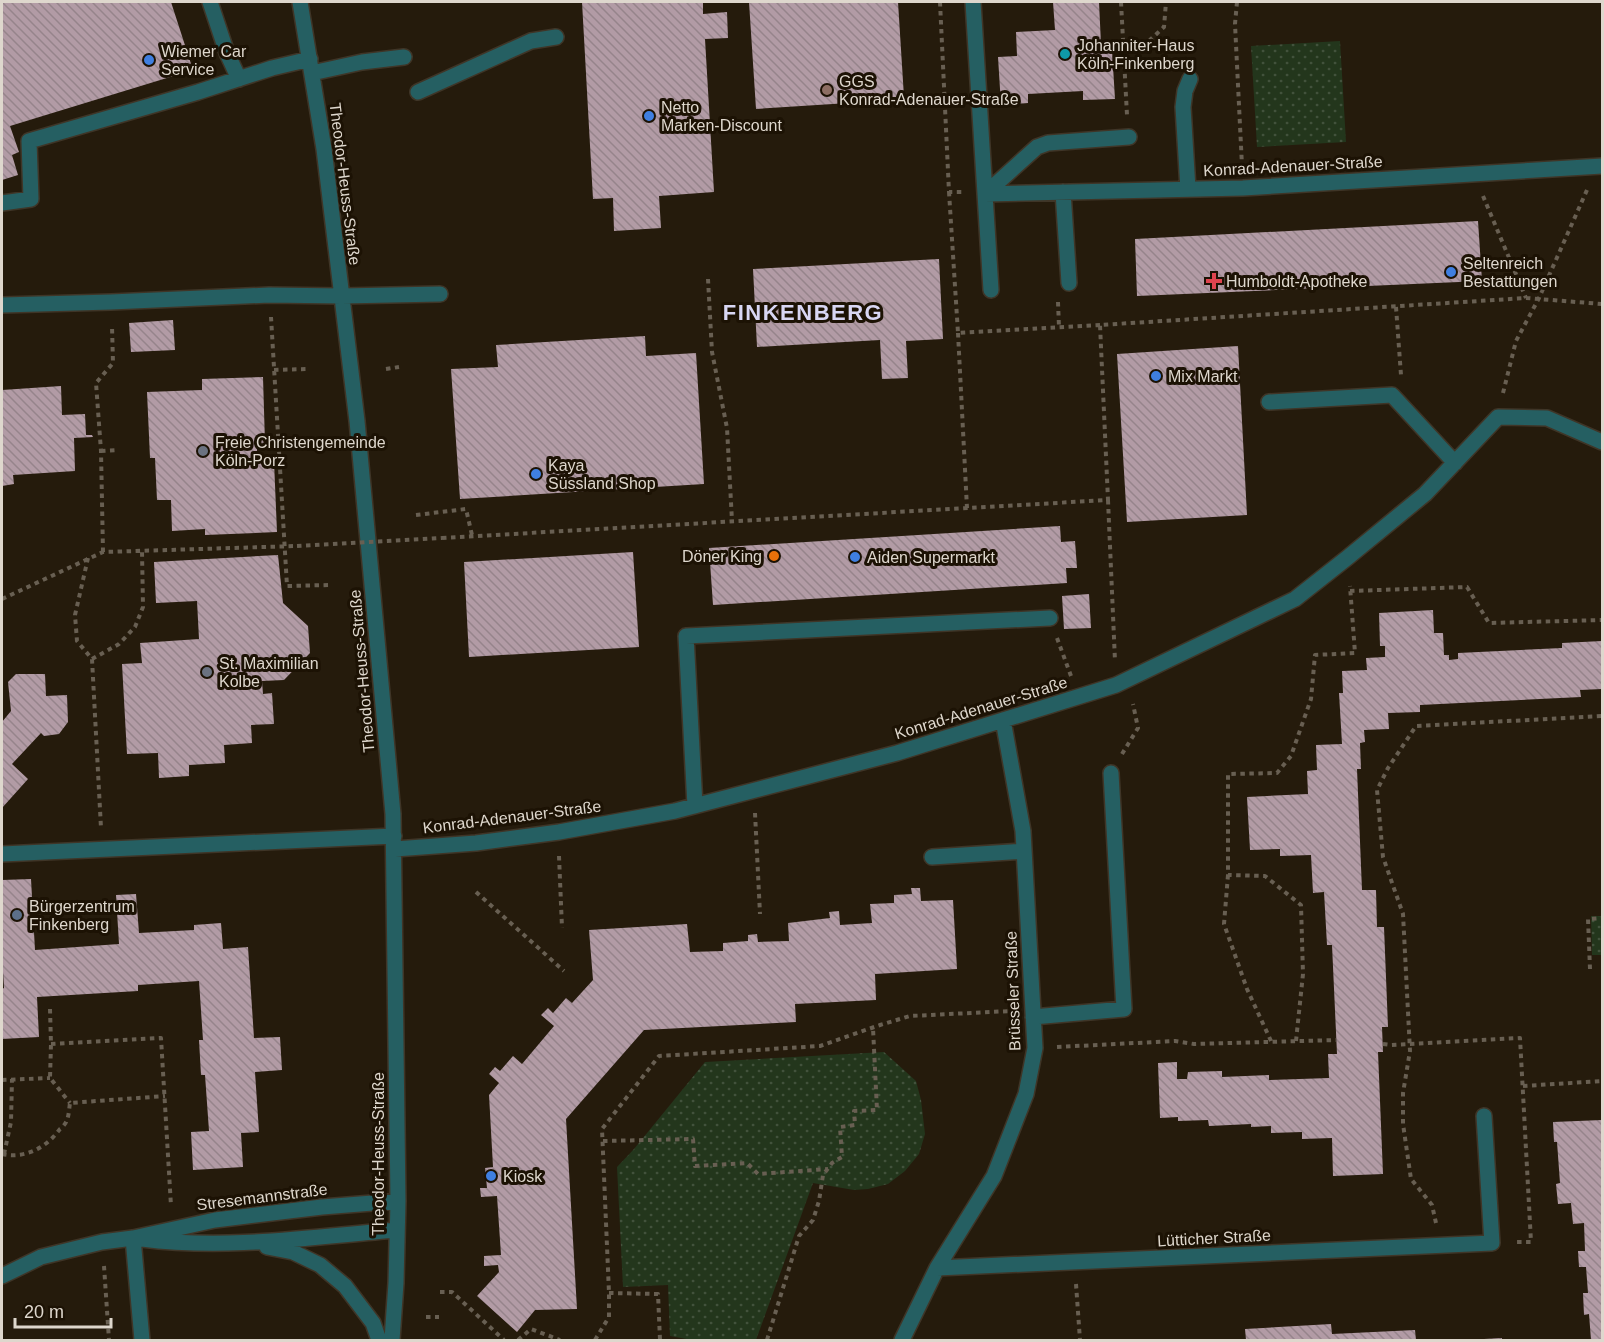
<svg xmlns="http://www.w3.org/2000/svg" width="1604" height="1342" viewBox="0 0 1604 1342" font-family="Helvetica,sans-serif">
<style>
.park{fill:url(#park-dots)}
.building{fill:url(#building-back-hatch)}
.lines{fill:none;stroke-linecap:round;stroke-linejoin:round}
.minor-casing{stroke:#3f3527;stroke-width:18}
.path{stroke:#685f52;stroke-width:4;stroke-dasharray:4.5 4.5;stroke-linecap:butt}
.minor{stroke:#255f62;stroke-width:15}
.path-bridge{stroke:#685f52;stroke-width:4;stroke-dasharray:4.5 4.5;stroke-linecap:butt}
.culture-dot{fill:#0f9aa8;stroke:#1c1204;stroke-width:2}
.shop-dot{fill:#3f7fe0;stroke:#1c1204;stroke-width:2}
.education-dot{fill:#8d6e63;stroke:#1c1204;stroke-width:2}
.health-dot{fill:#e0444e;stroke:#1c1204;stroke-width:2}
.worship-dot{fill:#6b7280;stroke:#1c1204;stroke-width:2}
.food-dot{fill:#e8710a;stroke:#1c1204;stroke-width:2}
.service-dot{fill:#5c6f8a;stroke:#1c1204;stroke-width:2}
.labels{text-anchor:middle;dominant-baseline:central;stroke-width:6;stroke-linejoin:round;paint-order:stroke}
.poi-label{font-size:16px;fill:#ded7cd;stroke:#1c1204;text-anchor:start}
.street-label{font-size:16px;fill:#ded7cd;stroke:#1c1204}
.district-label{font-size:22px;font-weight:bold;letter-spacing:1.5px;fill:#d8d6f3;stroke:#1c1204}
</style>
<defs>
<pattern id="park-dots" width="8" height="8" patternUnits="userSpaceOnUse" patternTransform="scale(1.5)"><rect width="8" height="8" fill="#23361c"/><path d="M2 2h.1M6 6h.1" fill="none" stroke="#42523c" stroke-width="1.8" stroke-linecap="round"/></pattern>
<pattern id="building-back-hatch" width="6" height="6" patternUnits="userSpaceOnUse" patternTransform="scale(1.5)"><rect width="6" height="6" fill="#b29ba5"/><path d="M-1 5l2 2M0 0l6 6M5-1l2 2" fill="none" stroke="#96848b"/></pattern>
</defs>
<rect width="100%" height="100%" fill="#251b0c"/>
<path class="park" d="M1340,41l6,101 -89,5 -6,-101z
M1591,916h11v39h-10z
M884,1052l32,29 5,19 4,34 -6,20 -14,17 -17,13 -20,5 -14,1 -41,-7 -57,157h-64l-22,-4 -2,-51 -45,2 -6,-120 17,-18 71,-87z"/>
<path class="building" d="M2,2h169l22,68 -183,56 9,26 -7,3 6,20 -16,5z
M582,2h121v12l24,-2 1,26 -23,1 9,153 -55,4 2,32 -47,3 -1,-33 -20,1z
M749,2h149l6,95 -24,1v3l-124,8z
M1053,2h46l2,42h-9l1,7 19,-1 3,49 -32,1v-9l-55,3v9l-27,2 -3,-48 19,-1 -1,-24 39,-2z
M1478,221l4,60 -345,15 -2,-57z
M939,259l4,80 -37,2 2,37 -26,1 -2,-39 -123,7 -4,-78z
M173,320l2,30 -44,2 -2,-29z
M645,336l1,20 50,-3 8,131 -244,15 -9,-130 47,-2 -2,-22z
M1238,346l9,169 -120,7 -10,-168z
M263,377l2,66 -8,1v18l17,-1 3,71 -72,3v-6l-33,2 -1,-31h-14l-2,-42h-5l-3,-66 55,-2v-11z
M61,386l1,29 23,-1 1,21h6l1,2 -19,1 1,33 -62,4 1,9 -12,2v-96z
M1060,526l1,16 14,-1 2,27h-11l1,15 -354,22 -4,-57z
M633,552l6,95 -170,10 -5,-95z
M278,555l5,48 25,23 2,27 -26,27 -22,1 1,13 9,-1 2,31 -23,1 1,18 -28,2 1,18 -36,2v11l-30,2 -1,-25 -31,1 -5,-90 20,-1 -2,-20 59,-4 -2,-38 -41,2 -2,-41z
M1089,594l2,34 -27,1 -2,-33z
M1433,610l1,23h9l1,22h5v5l9,-1v-6l104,-5v-5l40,-2v48l-22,1 1,7 -161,8v7l-32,1 1,16 -25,1 1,12 -5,1 1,26h-4l5,121h14l1,37h7l4,100h-6l1,25h-5l5,122 -50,2 -1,-38 -30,1v-7l-31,1v-7l-20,1v-3l-42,2 -1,-6 -30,1v-4l-18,1 -2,-55 19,-1v17h10l1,-7 34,-1v6l47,-2v5l60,-2 -1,-24h9l-5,-109h-5l-3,-53 -11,1 -2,-38 -31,1v-7l-30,1 -3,-53 61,-3 -1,-23 10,-1 -1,-25 26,-1 -3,-51h4l-1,-22 25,-1 -1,-12 19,-1v-11h-5l-1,-33z
M16,674h29l1,22 21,-1 1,27 -9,12 -15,2 -3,-3 -29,31 16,15 -26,29v-86l9,-11 -3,-29z
M31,879l4,71 84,-6 -3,-49 20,-1 3,39 55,-3v-5l27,-2 2,26 25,-2 6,91 26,-1 2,33 -27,2 4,60 -18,1 2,34 -50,3 -2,-38 18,-1 -4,-56h-4l-2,-35h4l-4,-59 -61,4v6l-101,6 2,40 -37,2v-50l2,-1 -2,-32v-76z
M911,888h9l1,13 32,-1 4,69 -82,5 1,26 -81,4 1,18 -152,8 -78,89 11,190 -42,1 -18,22 -40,-36 22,-24 -1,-7 -14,1v-10l17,-1 -4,-59 -16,1 -1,-9h7l-2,-20 8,-1 -4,-72 10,-12 -10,-9 6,-7 5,4 13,-15 9,8 32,-38 -13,-11 7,-7 5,5 13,-15 6,5 21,-23 -4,-50 98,-6 3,28 33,-1v-8l25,-2v-6l9,-1 1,8 31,-1 -1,-18 42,-5 -1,-6 10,-1 1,14 32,-2 -2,-19 24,-1v-8l18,-1z
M1602,1120v220h-11l-2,-26 -5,1 -1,-22h5l-2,-26h-7l-1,-16h7l-1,-28 -11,1 -2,-21 -13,1 -2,-20 4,-1 -3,-41h-3l-1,-20z
M1331,1324l1,10 83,-4 1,10h-170l-1,-11z
M1502,1338v2h-18v-1z"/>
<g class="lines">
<defs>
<path id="minor" d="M210,2l17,51 12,26
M300,2l24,147 33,272 36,393 5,387 -2,82 -4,57
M973,2l18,288
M312,73l50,-11 42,-5
M418,92l113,-51 25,-4
M1188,189l-5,-82 2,-16 5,-12
M1063,192l6,91
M985,194l258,-6 359,-22
M985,194l52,-47 11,-4 81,-6
M2,203l29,-4 -2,-58 169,-49 74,-24 38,-9
M2,305l109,-3 158,-7 73,1 98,-2
M1269,402l123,-7 63,68
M695,806l-9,-170 364,-18
M395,849l81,-6 83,-11 116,-21 222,-58 219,-68 179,-86 52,-41 78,-64 73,-77 49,1 55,24
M2,854l392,-18
M932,857l92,-6
M1033,1017l91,-8 -13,-236
M133,1238l9,102
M142,1239c85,11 169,-2 254,-9
M267,1247l26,5 27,13 25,21 28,37 6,17
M937,1268l555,-25 -8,-127
M2,1276l39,-19 61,-15 31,-4 82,-18 107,-13 76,-6
M902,1340l35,-72 57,-92 32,-82 9,-46 -12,-217 -20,-111"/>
</defs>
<use href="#minor" class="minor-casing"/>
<path class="path" d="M940,2l9,190h13
M1121,2l6,113
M1237,2l-2,22 7,142
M1123,48l20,-5 7,-3 14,-13 2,-25
M949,192l9,141 142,-8
M1483,196l43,102
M708,279l4,73 15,76 5,93
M1058,302l1,25
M1396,307l5,68
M271,317l16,269 42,-1
M958,333l9,175
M386,369l13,-2
M274,370l35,-1
M1503,393l13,-52 23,-43 48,-108
M101,451l17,-1
M1108,500l7,161
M416,515l50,-6 6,26
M442,538l666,-38 -8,-175 426,-27 76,6
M103,552l-2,-101 -5,-68 17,-20 -1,-37
M88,558l-13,57 2,26 15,18 9,169
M1350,591l117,-4 22,36 113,-3
M2,599l101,-47 194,-6
M1057,638l14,38
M92,659l27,-15 16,-17 8,-20 -1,-56
M1122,754l16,-26 -5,-24
M755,813l5,101
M559,856l3,72
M1228,875l-4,49 23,65 24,52
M476,892l88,79
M1590,969l-2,-50 14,-1
M50,1009l1,35 -1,34 20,25
M1296,1041l7,-67 -2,-69 -36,-29 -37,-1v-101l49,-1 14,-17 20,-57 4,-44 40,-2 -5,-67
M51,1044l110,-6 10,168
M1383,1044l8,1 129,-7 11,204h-17
M1057,1047l118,-6 19,3 142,-4
M2,1080l48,-2
M1523,1086l79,-5
M603,1141l90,-2 2,27 52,-3 11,11 70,-5
M2,1154c23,5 44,-6 58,-25 1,0 6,-6 6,-7 3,-5 3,-13 4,-19l95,-7
M4,1154l7,-32 1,-43
M1436,1223l-4,-18 -21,-26 -8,-55v-31l7,-42 -7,-137 -20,-57 -6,-67 11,-22 28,-42 186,-10
M104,1266l5,74
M1076,1284l4,56
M440,1292h12l52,48
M609,1293l49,1 2,46
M426,1317h13
M518,1340l13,-11 29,11
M595,1340l14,-23v-24l-7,-164 57,-73 161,-10 60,-21 30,-9 101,-5
M767,1340l32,-104 14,-16 6,-19 4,-26 9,-12 10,-6 -2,-30 15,-2 -1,-14 23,-1 -4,-82"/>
<use href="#minor" class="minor"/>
<path class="path-bridge" d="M297,546l145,-8"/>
</g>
<circle class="culture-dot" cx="1065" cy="54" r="6"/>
<g class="shop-dot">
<circle cx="149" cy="60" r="6"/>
<circle cx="649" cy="116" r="6"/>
<circle cx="1451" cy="272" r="6"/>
<circle cx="1156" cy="376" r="6"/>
<circle cx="536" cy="474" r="6"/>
<circle cx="855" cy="557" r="6"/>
<circle cx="491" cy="1176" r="6"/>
</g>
<circle class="education-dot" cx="827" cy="90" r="6"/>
<path class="health-dot" d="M1211 272h6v6h6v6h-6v6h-6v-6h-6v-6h6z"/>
<g class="worship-dot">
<circle cx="203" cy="451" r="6"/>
<circle cx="207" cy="672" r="6"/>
</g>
<circle class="food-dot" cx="774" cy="556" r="6"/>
<circle class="service-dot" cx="17" cy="915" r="6"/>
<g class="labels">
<g class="poi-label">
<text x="1077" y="45">Johanniter-Haus<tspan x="1077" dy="18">Köln-Finkenberg</tspan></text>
<text x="161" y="51">Wiemer Car<tspan x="161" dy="18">Service</tspan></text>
<text x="839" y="81">GGS<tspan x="839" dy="18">Konrad-Adenauer-Straße</tspan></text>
<text x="661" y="107">Netto<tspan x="661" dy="18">Marken-Discount</tspan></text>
<text x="1463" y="263">Seltenreich<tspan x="1463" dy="18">Bestattungen</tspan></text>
<text x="1226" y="281">Humboldt-Apotheke</text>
<text x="1168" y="376">Mix Markt</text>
<text x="215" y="442">Freie Christengemeinde<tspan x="215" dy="18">Köln-Porz</tspan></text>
<text x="548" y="465">Kaya<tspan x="548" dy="18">Süssland Shop</tspan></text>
<text x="762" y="556" text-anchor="end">Döner King</text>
<text x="867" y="557">Aiden Supermarkt</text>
<text x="219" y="663">St. Maximilian<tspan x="219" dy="18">Kolbe</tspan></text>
<text x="29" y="906">Bürgerzentrum<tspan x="29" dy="18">Finkenberg</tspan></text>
<text x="503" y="1176">Kiosk</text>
</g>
<g class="street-label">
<text transform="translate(1293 166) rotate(-3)">Konrad-Adenauer-Straße</text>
<text transform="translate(345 184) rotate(83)">Theodor-Heuss-Straße</text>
<text transform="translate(362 671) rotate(-95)">Theodor-Heuss-Straße</text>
<text transform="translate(981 708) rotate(-17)">Konrad-Adenauer-Straße</text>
<text transform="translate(512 817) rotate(-7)">Konrad-Adenauer-Straße</text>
<text transform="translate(1013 991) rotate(-92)">Brüsseler Straße</text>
<text transform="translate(378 1154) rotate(-90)">Theodor-Heuss-Straße</text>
<text transform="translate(262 1197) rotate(-7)">Stresemannstraße</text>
<text transform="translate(1214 1238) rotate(-3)">Lütticher Straße</text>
</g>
<g class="district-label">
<text x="803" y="312">FINKENBERG</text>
</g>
</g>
<rect width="1604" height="1342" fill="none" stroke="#ded7cd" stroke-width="6"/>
<path d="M15 1318v9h96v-9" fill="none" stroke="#ded7cd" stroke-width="3"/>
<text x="24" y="1318" font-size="18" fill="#ded7cd" stroke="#1c1204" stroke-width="4.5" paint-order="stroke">20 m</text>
</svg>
